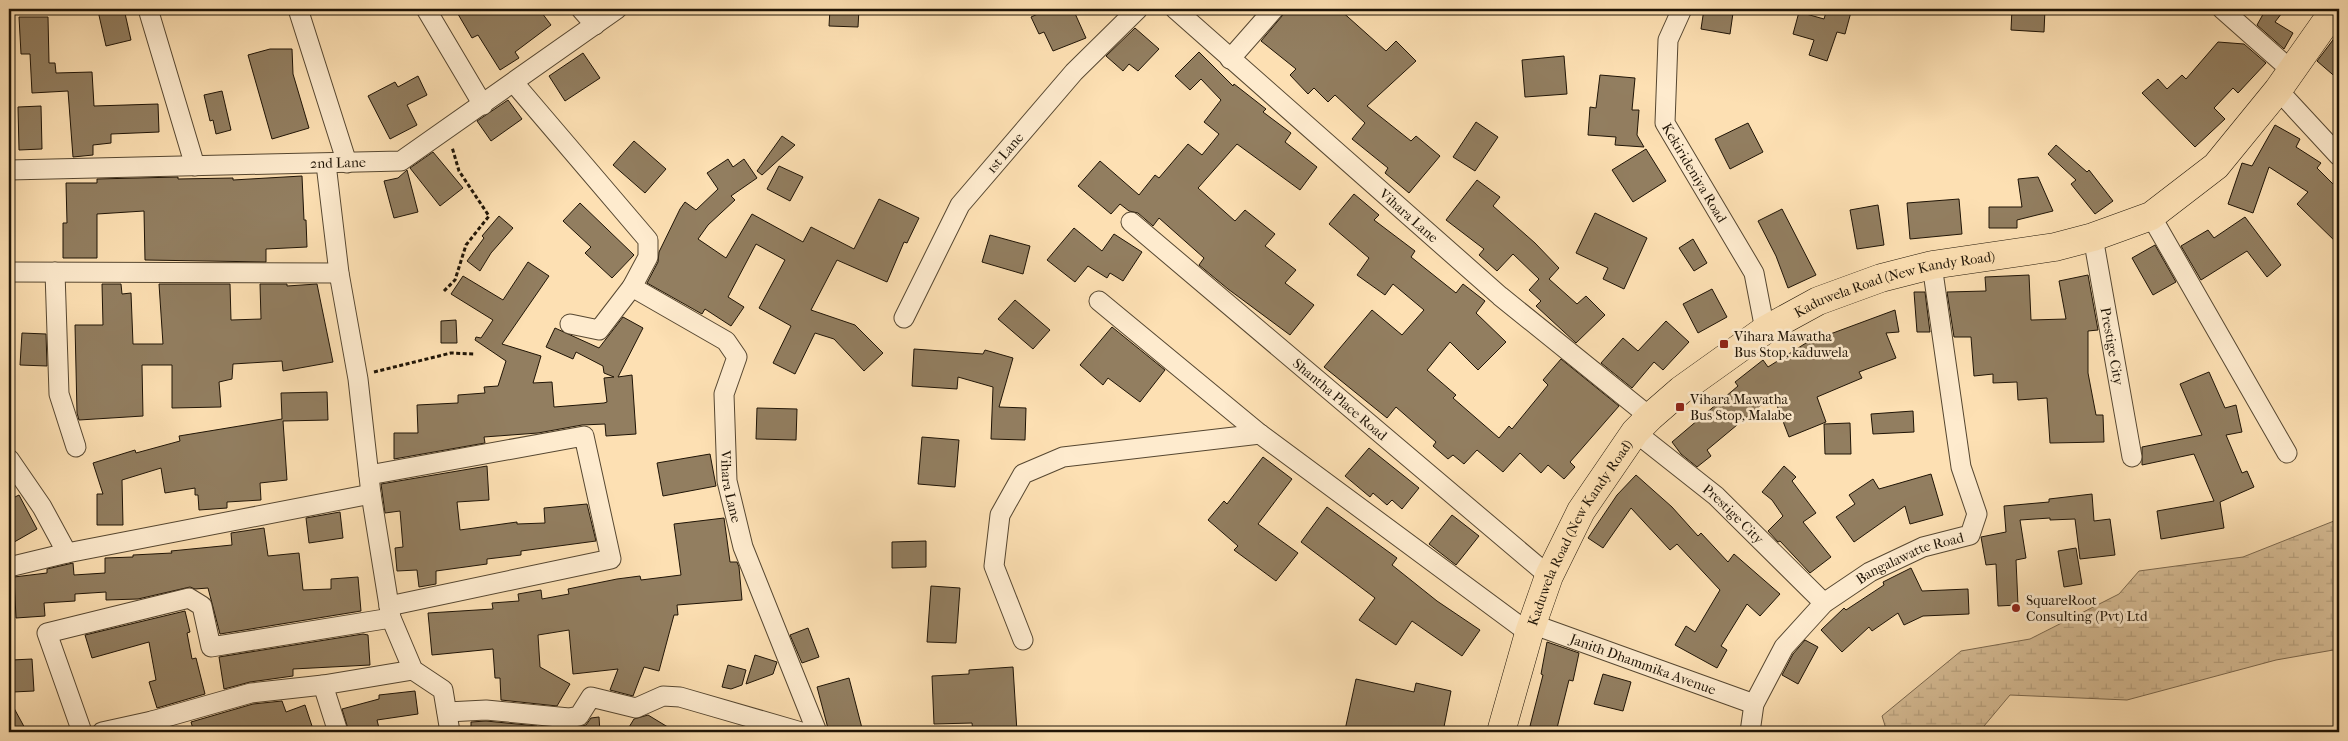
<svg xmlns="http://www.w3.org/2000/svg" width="2348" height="741" viewBox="0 0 2348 741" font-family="'IM FELL French Canon',serif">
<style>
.wetland{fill:url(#wetland-marsh);stroke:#7b684e}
.building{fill:#927e60;stroke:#1f1406}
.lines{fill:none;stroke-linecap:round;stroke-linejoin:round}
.minor-casing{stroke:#564731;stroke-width:21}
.primary-casing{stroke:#1f1406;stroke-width:29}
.path{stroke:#1f1406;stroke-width:3;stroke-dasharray:4 2.5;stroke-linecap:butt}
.minor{stroke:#feebce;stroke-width:19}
.primary{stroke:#fde0b3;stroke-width:28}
.poi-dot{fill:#8f2418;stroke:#feebce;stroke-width:2}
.labels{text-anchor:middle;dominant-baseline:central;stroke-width:5;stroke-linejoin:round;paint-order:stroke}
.street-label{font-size:14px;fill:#1f1406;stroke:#feebce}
.poi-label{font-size:14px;fill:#1f1406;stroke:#feebce;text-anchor:start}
</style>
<defs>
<pattern id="wetland-marsh" width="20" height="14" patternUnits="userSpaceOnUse" patternTransform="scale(1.25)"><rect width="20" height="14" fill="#d7bd96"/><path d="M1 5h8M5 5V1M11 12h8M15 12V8" fill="none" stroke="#b8a280"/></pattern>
</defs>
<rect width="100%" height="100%" fill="#fde0b3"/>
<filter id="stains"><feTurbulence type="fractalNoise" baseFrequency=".004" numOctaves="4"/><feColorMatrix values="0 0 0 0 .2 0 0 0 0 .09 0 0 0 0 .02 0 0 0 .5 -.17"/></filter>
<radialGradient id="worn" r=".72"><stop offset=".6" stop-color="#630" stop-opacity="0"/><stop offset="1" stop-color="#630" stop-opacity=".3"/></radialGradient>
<path class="wetland" d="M2339,519v130l-63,11 -149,40 -117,-5 -31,37h-92l-5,-16 79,-65 69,-12 89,-45 20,-23 104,-14z"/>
<path class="building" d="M108,9h16l7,31 -25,6 -8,-35z
M455,9h84l12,16 -36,27 4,6 -19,12 -22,-35 -6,3z
M830,9h29l-1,18 -29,-1z
M1049,9h24l13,29 -33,13 -9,-19 -5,2 -8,-17z
M1285,9h54l47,42 10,-10 20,20 -49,45 44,35 5,-5 24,20 -31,37 -24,-20 3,-5 -36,-29 13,-16 -30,-28 -7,7 -14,-14 -6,6 -18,-19 6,-6 -35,-28 21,-25z
M1704,9l29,4 -3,21 -29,-5z
M1827,9h12l12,3 -6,22 -8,-2 -10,29 -18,-6 5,-15 -21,-6 6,-22 25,7z
M2012,9h33l-1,23 -33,-2z
M2266,9h19l-10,13 18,11 -9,16 -27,-24z
M19,17h29l1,46h6l1,10 36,-1 2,34 64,-2 1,28 -48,2v9l-18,2v10l-20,2 -5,-66 -36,2 -2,-39h-9z
M1135,28l24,21 -21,22 -9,-7 -6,7 -17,-15z
M2339,32v48l-22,-19z
M2218,42l26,2 22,19 -28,30 -5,-5 -19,20 11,11 -30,28 -53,-54 16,-14 9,10 15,-14 4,4z
M270,49h22l1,25 16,54 -37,11 -24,-84z
M1199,52l34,34 1,-2 32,25 -3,3 28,21 -6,9 32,25 -17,23 -63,-46 -39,44 37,33 10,-11 30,24 -10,12 31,24 -11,13 29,22 -24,30 -62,-46 -29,-24 5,-7 -45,-40 -6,8 -15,-13 -9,-2 -9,-7 -9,10 -33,-28 22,-25 39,34 16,-20 4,3 29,-34 14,11 17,-21 -15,-12 17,-22 -20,-21 -11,11 -15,-14z
M583,53l17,25 -35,23 -16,-25z
M1564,56l3,38 -42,3 -3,-37z
M1600,75l35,3 -3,32h7l-2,25 7,12 -29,-2 1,-8 -28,-2 2,-28 6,1z
M418,76l9,19 -20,10 10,20 -27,14 -22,-43 27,-14 3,5z
M222,91l9,39 -15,4 -3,-14 -3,1 -6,-26z
M508,100l14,19 -31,22 -14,-20z
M41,106l1,43 -23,1 -1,-43z
M1476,122l22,15 -23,34 -22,-14z
M1748,123l15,29 -33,17 -15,-30z
M2275,125l25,14 -4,8 25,16 -4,5 22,22v55l-42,-41 11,-12 -39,-25 -16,46 -25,-9 14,-41 10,3z
M782,136l13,9 -33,30 -5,-4z
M634,141l32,28 -21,24 -32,-28z
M2056,145l31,27 2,-2 24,31 -18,13 -24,-30 5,-4 -28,-26z
M1646,149l20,32 -33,21 -21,-32z
M433,152l30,36 -23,18 -30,-38z
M728,159l5,8 11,-8 13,19 -26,18 4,4 -27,25 -10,14 28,19 26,-44 51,28 8,-15 43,22 25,-50 40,19 -12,25 -3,-1 -17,40 -50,-22 -26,50 44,15 28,28 -19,18 -30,-32 -19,-6 -20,41 -22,-11 18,-37 -32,-18 26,-48 -29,-16 -28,53 16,10 -13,19 -26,-17 -3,5 -55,-31 11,-21 1,-10 21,-43 5,-7 11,8 22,-21 -11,-16z
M779,166l24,11 -13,24 -23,-12z
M407,170l11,42 -24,6 -10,-37 14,-3z
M302,176l2,44h2l1,27 -41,2v13l-121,-2 -1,-49 -47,3v44h-34v-35h4l-1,-40h31v-4l81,-2v2l55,-1v2z
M2038,177l15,34 -36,9v8h-28v-21h33l-4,-28z
M1477,180l23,17 -7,9 42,37 24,25 -10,11 28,25 9,-8 19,19 -29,28 -40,-37 5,-5 -12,-11 10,-11 -26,-25 -16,17 -18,-16 5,-6 -38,-29z
M1354,194l25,21 -5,5 41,31 -4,6 45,36 7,-9 22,17 -9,12 30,29 -28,28 -28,-28 -23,28 29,25 -3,3 46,40 10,-12 3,3 36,-44 -5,-5 18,-21 58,47 -49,56 5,5 -11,12 -16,-14 -7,8 -21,-20 -17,19 -26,-22 -13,14 -11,-9 -5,4 -15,-13 3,-4 -40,-35 -9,11 -63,-51 48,-57 30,25 22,-25 -31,-26 -8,11 -28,-20 12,-17 -40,-34z
M1959,199l3,35 -52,5 -3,-36z
M580,203l54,52 -22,23 -27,-25 6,-6 -28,-26z
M1878,205l6,40 -27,4 -7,-39z
M1782,209l34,66 -28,13 -12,-32 -18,-35z
M1595,213l52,25 -23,51 -21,-10 5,-11 -32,-15z
M499,216l14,12 -22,25 -11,18 -13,-10 17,-23 -2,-2z
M2245,217l36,48 -14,12 -20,-26 -46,29 -20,-34 27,-16 6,8z
M1074,228l28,23 12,-17 28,18 -19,29 -13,-8 -3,5 -19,-12 -13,16 -28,-22z
M990,235l40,11 -7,28 -41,-12z
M1693,239l14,24 -13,8 -15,-23z
M2155,245l21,37 -23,13 -21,-37z
M528,262l21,14 -47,68 39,12 -8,27 19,-1 2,25 50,-4 3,-1 -3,-24 10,-1 -10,-4 -1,-7 -27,-14 -3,7 -27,-12 9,-19 44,20 24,-31 20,11 -25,49 14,-2 4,59 -30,2 -1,-12 -23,1 -44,8 -54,4 1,6 -91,16v-26h24l-1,-28 41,-2v-8l27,-2 -1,-6 14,-1 8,-25 -31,-21 1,-3 5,1 12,-18 -42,-26 12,-18 40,24z
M2029,275l2,45 35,-1 -7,-38 29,-6 10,55 -10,1v42l8,42h7l1,27 -54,1 -3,-45 -29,2 -1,-18 -24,1v-9l-19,2 -3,-39h-17l-7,-45 39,-1 -1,-14z
M102,284h19l1,10 9,-1 2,51h30l-4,-60h71l1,36 30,-1 -1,-35h27v2l30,-2 16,78 -50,9 -1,-10 -49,3 -1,15 -13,3 2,25 -49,1v-43h-30l1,51 -64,4 -2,-7 -2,-88h28z
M1712,289l15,28 -29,16 -15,-29z
M1914,292h11l5,40h-13z
M1015,300l35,30 -17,19 -35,-30z
M1895,310l4,22 -13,1 10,25 -37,14 3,6 -45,19 9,25 -37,15 -16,-42 -66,55 4,6 -14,11 -16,-13 -9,-12 66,-56 -3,-4 28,-22 5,7 38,-24z
M456,320l1,23h-16v-22z
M1666,321l23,21 -26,28 -9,-8 -22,26 -31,-25 22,-25 15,13z
M1112,327l53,43 -25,32 -32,-24 -5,7 -23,-20z
M22,333l24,1 1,32 -27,-1z
M914,349l69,5 2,-4 28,8 -14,49 27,1 -1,32 -34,-1 2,-52 -35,-10 -1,12 -45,-3z
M2209,372l16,36 11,-3 6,27 -16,3 16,38 5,-2 7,16 -34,15 4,26 -63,11 -4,-28 57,-10 -20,-47 -52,11v-18l60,-12 -22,-51z
M327,392l1,28 -45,1 4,59 -27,3 1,17 -34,2v6l-28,2 -1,-15h-3v-7l-30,5 -4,-25 -39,12 1,45h-26v-31h6l-10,-31 42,-13 1,3 44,-12 -1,-5 103,-17 -1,-26z
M757,408l40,1 -1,31 -40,-1z
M1913,411l1,21 -41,2 -2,-20z
M1850,423l1,31h-26l-1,-30z
M922,437l37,3 -4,47 -37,-3z
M1369,448l50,40 -17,21 -10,-9 -5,5 -14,-12 -3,4 -25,-21z
M710,454l6,32 -53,10 -6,-33z
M1263,457l29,22 -34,45 40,29 -22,28 -42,-31 4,-4 -30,-26 16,-19 3,3z
M487,466l2,34 -32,2 3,28 57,-8v2l28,-1 -1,-15 43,-4 9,37 -75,10v4l-34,4v5l-51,7v13l-17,3 -2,-17 -20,1 -2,-23 8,-1 -3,-36 -15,2 -4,-29z
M1784,466l12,11 -4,4 24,32 -13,9 28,35 -21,16 -30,-32 -2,1 -10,-11 15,-15 -11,-16 -10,-8z
M1931,474l12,41 -33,9 -5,-18 -51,36 -18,-25 19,-13 -6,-9 24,-16 6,10z
M1636,475l36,32 26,29 3,-3 27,29 6,-8 46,40 -20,22 -13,-12 -26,42 6,4 -10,18 -42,-23 11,-19 9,6 25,-42 -43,-46 -7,6 -39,-42 -28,40 -15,-10 29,-43z
M2092,494l2,27 16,-2 5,36 -35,4 -5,-40 -25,1v-2l-30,2 6,38 -10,2 2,45 -20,1 -2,-42 -10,1 -5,-28 25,-5 -2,-26 45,-4v-3z
M19,495l18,34 -28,16v-45z
M1327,507l70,51 -5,7 45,36 43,29 -18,26 -50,-35 -16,24 -37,-25 16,-22 -74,-56z
M340,512l3,26 -34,5 -3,-25z
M1452,515l27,21 -23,29 -27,-21z
M724,518l6,44h7l2,5 3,33 -65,5 1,10h-4l-15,56 -15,-4 -11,29 -23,-6 8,-21 -45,5 -4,-44 -31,5 2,32 30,17 -13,22 -56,-6 -1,-22h-5l-2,-29 -61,6 -4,-42 65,-4 -1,-6 27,-2 -1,-7 23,-4 1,9 27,-5 -1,-5 49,-10 23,-3 1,4 40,-5 -7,-51z
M264,528l4,28 31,-3 4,37 28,-1v-10l27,-2 3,34 -141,23 -12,-46 -13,1 -5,-2 -52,12 -32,1v-8l-31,2v7l-31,2 1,13 -29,2 -2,-41 33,-4v-4l26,-6 1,12 31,-2v-15l28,-1v-2l39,-2 -1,-2 61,-6 -1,-12z
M926,541v26l-34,1v-26z
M2076,548l6,36 -18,3 -6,-36z
M1911,568l11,23 46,-2 1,25 -46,2 -19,9 -6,-12 -26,18 -3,-4 -27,25 -21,-22 23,-22 2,2 38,-25 -1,-3z
M931,586l29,2 -4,55 -29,-1z
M185,611l5,21 -3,1 5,26 4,-1 9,36 -48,14 -8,-26 7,-2 -7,-38 -57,16 -7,-23z
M808,628l11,29 -17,6 -12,-28z
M363,634l5,1 2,30 -77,4v7l-43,6 -26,7 -5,-32z
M1805,640l13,7 -20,37 -16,-9 11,-21z
M1547,642l32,11 -6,28 -4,-1 -13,52 -26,-6 13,-51 -2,-1z
M755,655l22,7 -4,12 -27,10z
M32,659l2,32 -21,1 -1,-32z
M728,665l18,5 -4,15 -11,4 -9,-2z
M1013,667l4,65h-44l-1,-9 -38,1 -2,-48 37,-2v-4z
M1603,674l28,8 -8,29 -29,-7z
M849,678l14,54h-34l-12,-45z
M1356,679l58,13 2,-9 35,8 -8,41h-87l-11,-2z
M415,691l3,23 -41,6 3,12h-31l-7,-23 37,-10v-4z
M9,699l18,33h-18z
M282,701l4,11 19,-7 9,27h-120l-3,-10 62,-18z
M648,715l28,17h-50l8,-13z
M599,717l1,15h-30v-3l16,-4 5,-7z
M486,721l51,5 1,6h-67v-10z"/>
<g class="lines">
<defs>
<g id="minor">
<path d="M148,9l47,157"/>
<path d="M298,9l49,154"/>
<path d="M426,9l57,96"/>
<path d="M581,9l14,16"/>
<path id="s1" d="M1175,9l325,287 150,121"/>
<path id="s2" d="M1682,9l-14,31 -3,83 89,150 11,57"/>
<path d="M2222,9l70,62"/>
<path d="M1230,59l44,-50"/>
<path d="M514,83l134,157v17l-16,30 -33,43 -29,-6"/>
<path d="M2278,90l61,66"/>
<path d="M326,164l13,109 19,106 13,115 20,124 22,52 30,20 7,42"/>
<path id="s3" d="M9,170l392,-9 216,-152"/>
<path d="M2151,216l136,237"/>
<path id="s4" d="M1131,222l418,354"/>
<path id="s5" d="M2093,237l39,220"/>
<path d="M9,272l330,1"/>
<path d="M55,272l4,122 17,53"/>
<path id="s6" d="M632,287l94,54 11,16 -13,37 3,87 16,66 74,185"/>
<path d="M1099,301l161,133 269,199"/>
<path id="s7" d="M904,318l56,-113 114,-133 64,-63"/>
<path id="s8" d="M1635,432l81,64 108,107"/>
<path d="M9,459l33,48 25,46"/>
<path d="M369,475l215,-39 27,123 -222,47"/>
<path d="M9,567l58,-14 304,-59"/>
<path id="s9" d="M1532,624l222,80"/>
<path d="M1023,640l-29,-74 6,-51 23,-41 40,-17 197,-23"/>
<path d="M323,685l15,47"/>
<path d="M447,712l39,-2 83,8 10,-2 12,-19 45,11 27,-12 17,1 121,35"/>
<path d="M82,732l-35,-99 142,-35 13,8 9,41 180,-29"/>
<path d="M102,732l50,-11"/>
<path d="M155,732l-3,-11 99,-28 72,-8 90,-15"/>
<path id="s10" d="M1750,732l4,-28 30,-57 40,-44 46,-31 53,-25 47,-12 7,-21 -16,-47 -29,-202"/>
</g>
<g id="primary">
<path id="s11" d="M1501,732l28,-99 20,-57 32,-65 54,-79 15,-15 31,-27 84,-60 53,-29 63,-23 51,-13 123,-18 38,-10 58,-21 65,-50 62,-76 57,-81"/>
</g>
</defs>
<use href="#minor" class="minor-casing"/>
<use href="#primary" class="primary-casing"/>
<path class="path" d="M444,291l11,-11 11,-35 23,-29 -30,-45 -7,-24
M374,372l77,-19 24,1"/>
<use href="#minor" class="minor"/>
<use href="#primary" class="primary"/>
</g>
<g class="poi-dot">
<rect x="1719" y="339" width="10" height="10" rx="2.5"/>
<rect x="1675" y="402" width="10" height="10" rx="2.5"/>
<circle cx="2016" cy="608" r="5"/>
</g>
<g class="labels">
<g class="street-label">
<text stroke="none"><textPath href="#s7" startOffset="195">1st Lane</textPath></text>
<text stroke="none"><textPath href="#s3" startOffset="329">2nd Lane</textPath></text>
<text stroke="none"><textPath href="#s2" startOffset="175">Kekirideniya Road</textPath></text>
<text stroke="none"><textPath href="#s1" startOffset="312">Vihara Lane</textPath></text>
<text stroke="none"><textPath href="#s11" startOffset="636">Kaduwela Road (New Kandy Road)</textPath></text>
<text stroke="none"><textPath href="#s5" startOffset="111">Prestige City</textPath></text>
<text stroke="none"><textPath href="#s4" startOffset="274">Shantha Place Road</textPath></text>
<text stroke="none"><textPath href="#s6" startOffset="260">Vihara Lane</textPath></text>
<text stroke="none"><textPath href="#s8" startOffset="128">Prestige City</textPath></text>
<text stroke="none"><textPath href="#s11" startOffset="216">Kaduwela Road (New Kandy Road)</textPath></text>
<text stroke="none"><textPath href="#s10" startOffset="250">Bangalawatte Road</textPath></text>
<text stroke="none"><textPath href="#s9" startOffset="118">Janith Dhammika Avenue</textPath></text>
</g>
<g class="poi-label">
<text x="1734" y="336">Vihara Mawatha<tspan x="1734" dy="16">Bus Stop, kaduwela</tspan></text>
<text x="1690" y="399">Vihara Mawatha<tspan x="1690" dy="16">Bus Stop, Malabe</tspan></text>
<text x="2026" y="600">SquareRoot<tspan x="2026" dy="16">Consulting (Pvt) Ltd</tspan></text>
</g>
</g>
<rect width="2348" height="741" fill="none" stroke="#fde0b3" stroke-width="30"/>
<rect x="10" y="10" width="2328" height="721" fill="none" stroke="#1f1406" stroke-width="2.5"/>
<rect x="15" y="15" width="2318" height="711" fill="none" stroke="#1f1406"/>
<rect width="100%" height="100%" filter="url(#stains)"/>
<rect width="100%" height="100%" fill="url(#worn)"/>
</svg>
